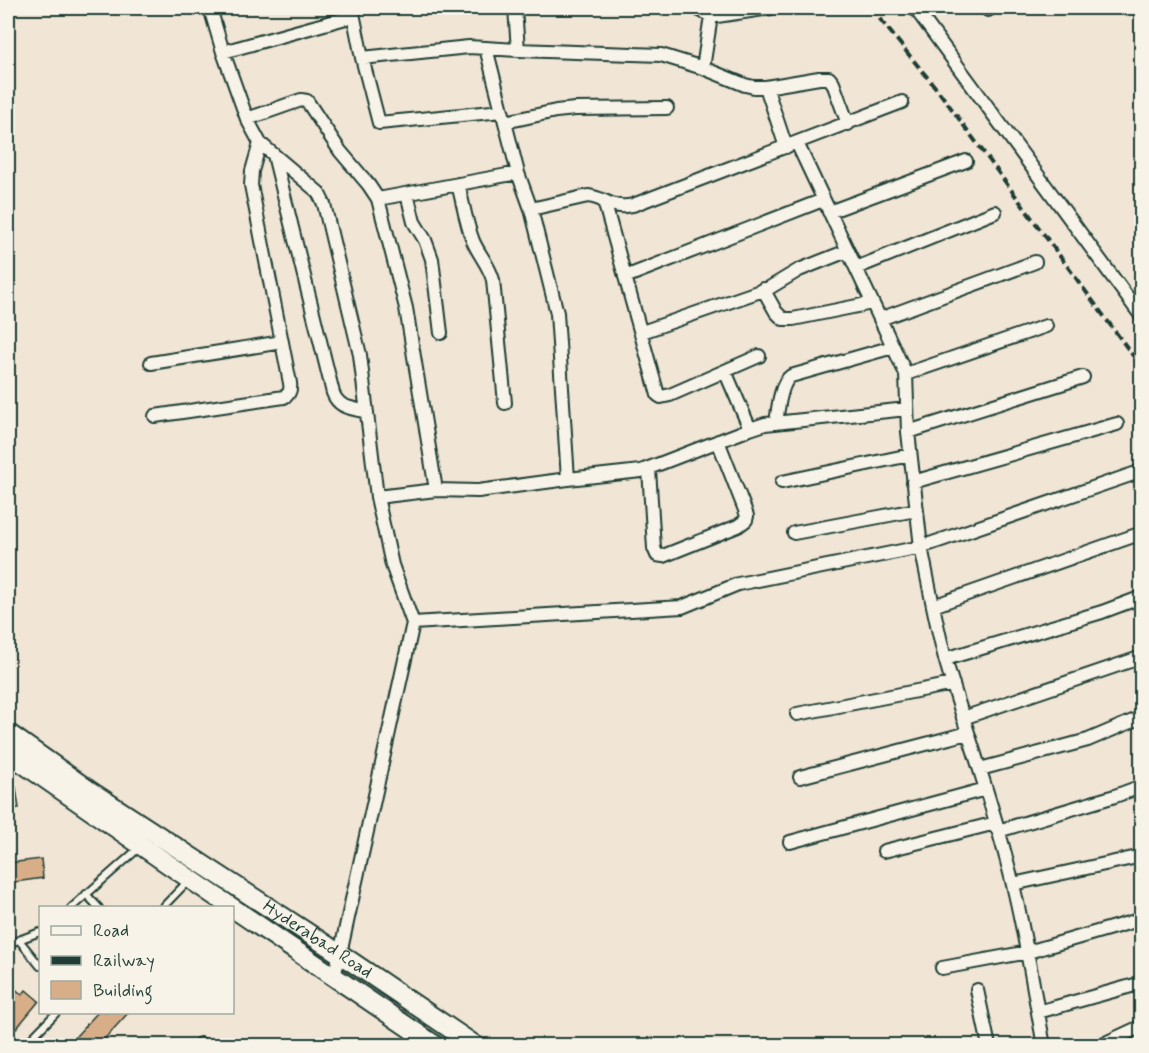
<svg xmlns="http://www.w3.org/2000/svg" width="1149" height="1053" viewBox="0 0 1149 1053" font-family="Mynerve,sans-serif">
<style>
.building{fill:#d7ae88;stroke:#1f3d34;stroke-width:1.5}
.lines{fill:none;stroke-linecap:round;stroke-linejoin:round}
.service-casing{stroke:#1f3d34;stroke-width:10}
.minor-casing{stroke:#1f3d34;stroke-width:16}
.primary-casing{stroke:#1f3d34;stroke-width:22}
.service{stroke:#f7f3e8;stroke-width:6}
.minor{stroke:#f7f3e8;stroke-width:12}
.primary{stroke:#f7f3e8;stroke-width:18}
.rail{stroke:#1f3d34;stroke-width:4;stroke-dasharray:9 4.5;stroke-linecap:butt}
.labels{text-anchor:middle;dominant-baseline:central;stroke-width:5;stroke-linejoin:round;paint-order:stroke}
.street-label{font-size:18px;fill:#1f3d34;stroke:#f7f3e8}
</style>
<rect width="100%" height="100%" fill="#f1e5d5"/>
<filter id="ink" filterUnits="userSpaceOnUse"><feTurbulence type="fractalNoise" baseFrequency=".0167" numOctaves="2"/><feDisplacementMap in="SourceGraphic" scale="12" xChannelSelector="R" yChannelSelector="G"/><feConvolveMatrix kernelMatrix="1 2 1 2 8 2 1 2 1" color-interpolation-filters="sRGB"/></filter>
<g filter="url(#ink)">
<path class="building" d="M16,787l3,21 -10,1 -1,-21z
M41,859l2,19 -35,5v-10l2,-1 -1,-9z
M8,982l14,13 4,-5 13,11 -23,28 -8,-7z
M98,1012h31l-31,34h-31z"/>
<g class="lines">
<defs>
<path id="service" d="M86,894l13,14
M71,908l68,-60
M162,908l27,-28
M19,940l21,26
M8,944l32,-12
M24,1046l33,-34
M406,1046l6,-14"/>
<path id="minor" d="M210,8l13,44 24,67 13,24 58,49 6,12 36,151 17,142 15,68 21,58 -73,331 -6,22
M352,8l10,50 17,65 123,-12
M515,8l3,42
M696,8l15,8h6l54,-8
M915,8l227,309
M986,8l2,2
M486,48l32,125 13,36 26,104 11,166
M223,52l130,-36
M362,58l107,-11 49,3 143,5 42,13 42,17 9,2h12l53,-9h10l4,5 15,41
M703,68l8,-52
M766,87l20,60
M247,119l54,-19 6,1 33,50 28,33 10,15 28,109 30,182
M505,122l51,-11 19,-2 92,-1
M797,143l109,231 2,58 13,115 221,-76
M274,155l59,238c6,16 20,15 34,19
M458,184c5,19 8,39 15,57 6,14 16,24 20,39l12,123
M407,194l7,28 11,18 7,19 9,74
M378,199l140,-26
M604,201l54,194 3,2 9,-2 89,-39
M531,209l57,-13c18,2 24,14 45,9l269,-103
M829,212l137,-51
M856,268l139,-56
M625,277l198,-77
M763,289l13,23 7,7h10l79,-16
M880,319l155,-57
M642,332l127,-44 30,-18 48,-19
M151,363l131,-21
M725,371l25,58
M906,374l140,-48
M155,416l129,-19c6,-3 7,-7 6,-14l-39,-198 1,-14 8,-28
M776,423c2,-13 4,-40 15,-47l102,-29
M908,432l175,-55
M649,469l5,79 3,7 6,1 75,-30 8,-6 1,-4 -2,-6 -27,-69
M782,482l128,-27
M913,482l204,-58
M377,497l59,-7 42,1 90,-12 73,-8 109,-42 15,-5 142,-15
M794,533l122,-23
M933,606l209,-73
M413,623l269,-16 56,-23 183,-37c8,38 15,78 25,115 22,75 49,147 67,223 13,53 21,107 31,161
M945,659l157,-47 40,-15
M797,714l156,-30
M963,718l179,-61
M980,769l108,-29 54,-23
M800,777l168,-44
M998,831l117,-35 27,-10
M790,842l196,-53
M884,851l112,-28
M1013,884l129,-28
M942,968l86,-16 114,-33
M977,990l12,56
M1038,1012l104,-29
M199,1046l1,-2
M1099,1046l43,-20"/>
<g id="primary">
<path id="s1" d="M8,733l82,58 250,163 136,92"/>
<path d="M8,753l160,111 268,182"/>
</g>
</defs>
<use href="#service" class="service-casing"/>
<use href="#minor" class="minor-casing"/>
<use href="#primary" class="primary-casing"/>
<use href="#service" class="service"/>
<use href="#minor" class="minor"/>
<use href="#primary" class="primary"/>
<path class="rail" d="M871,8l69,85 202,275"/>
</g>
</g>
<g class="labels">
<g class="street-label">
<text stroke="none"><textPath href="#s1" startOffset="372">Hyderabad Road</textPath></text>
</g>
</g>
<rect width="1149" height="1053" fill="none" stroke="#f7f3e8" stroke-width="30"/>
<rect x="15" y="15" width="1119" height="1023" fill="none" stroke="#1f3d34" stroke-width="2" filter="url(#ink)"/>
<rect x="39" y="906" width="195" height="108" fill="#f7f3e8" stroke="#a1aaa0" stroke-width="1.5"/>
<rect x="51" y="926" width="30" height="9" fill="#f7f3e8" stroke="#a1aaa0" stroke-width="1.5"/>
<text x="93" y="936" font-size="18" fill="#1f3d34">Road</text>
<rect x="51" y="956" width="30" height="9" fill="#1f3d34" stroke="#a1aaa0" stroke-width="1.5"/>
<text x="93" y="966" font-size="18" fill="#1f3d34">Railway</text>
<rect x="51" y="981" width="30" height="18" fill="#d7ae88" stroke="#a1aaa0" stroke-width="1.5"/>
<text x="93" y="996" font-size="18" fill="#1f3d34">Building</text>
</svg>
